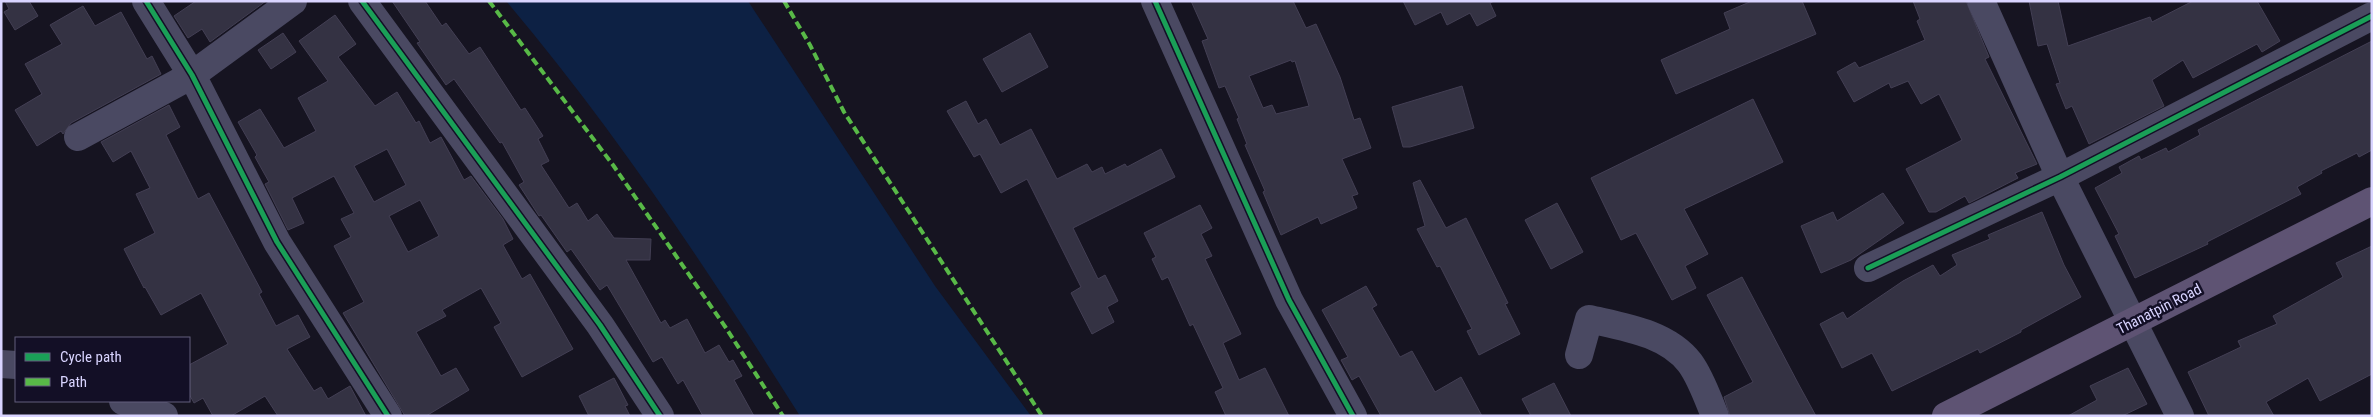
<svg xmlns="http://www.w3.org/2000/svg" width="2373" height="417" viewBox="0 0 2373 417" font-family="'Roboto Condensed',sans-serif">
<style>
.water{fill:#0d2144}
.building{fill:#343243;stroke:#433f54;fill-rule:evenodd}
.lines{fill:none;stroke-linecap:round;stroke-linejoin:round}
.minor{stroke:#4a4962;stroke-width:28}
.major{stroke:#5e5373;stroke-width:28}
.quiet{stroke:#58b947;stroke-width:4;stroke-dasharray:8 4;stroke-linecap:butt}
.cycleway-casing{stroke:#130f26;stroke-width:8}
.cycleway{stroke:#1a9f57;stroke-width:5}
.labels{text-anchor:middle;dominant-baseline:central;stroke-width:5;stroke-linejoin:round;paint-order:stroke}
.street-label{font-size:15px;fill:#d9d4ff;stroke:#130f26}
</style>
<rect width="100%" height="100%" fill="#161421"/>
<path class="water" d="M506,1h242l187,285 96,130h-231c-90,-143 -185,-286 -294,-415z"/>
<path class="building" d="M5,1h24l9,15 -23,14 -11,-18 5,-3z
M196,1h70l-56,41 -8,-13 -14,9 -14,-22z
M392,1h33l17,25 4,-3 23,31 11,-7 41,63 4,-2 18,28 -5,3 11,22 -8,4 28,43 8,-5 11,18 9,-7 17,24 37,1 -1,21h-24l35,63 4,-3 5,8 17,-9 18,34 14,-8 10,17 4,-2 9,16 -8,4 20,36h-51l-20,-36 -5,4 -16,-27 -9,5 -46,-77 -7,5 -29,-41 -4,3 -26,-37 -2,1 -20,-31 5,-3 -22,-40 -2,1 -46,-64 -8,6 -29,-42 3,-1z
M1191,1h102l13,27 10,-4 24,53 14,43 6,-2 11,30 -29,11 16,35 -6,2 5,12 -36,16 -3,-7 -37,18 -18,-43 2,-1 -20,-46 2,-1 -10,-25 2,-1 -14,-32 -6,2 -17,-47 6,-2zM1291,60l1,2 3,-1 14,45 -33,8 -4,-9 -9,3 -14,-32z
M1403,1h91l-4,2 6,13 -19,10 -7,-13 -23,12 -6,-13 -26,13z
M1752,1h50l14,33 -140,60 -15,-34 69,-31 -6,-16z
M1913,1h53l23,56 -4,2 52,105 -22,9 3,5 -39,20 -10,5 -4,-7 -29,16h-7l-23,-43 56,-29 -23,-46 -18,10 -13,-23 -17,7 -2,-5 -35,19 -17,-30 18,-10 4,6 66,-28 -8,-19 3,-2z
M2029,1h29l10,45 82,-29 2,5 41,-21h64l23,40 -18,11 -5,-8 -64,34 -10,-18 -31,20 12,26 -75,38 -17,-38 -6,3 -10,-25 4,-1 -13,-39 -9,2z
M83,6l12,20 26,-14 26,47 5,-3 9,18 -90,49 -8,11 -2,-3 -24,15 -22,-36 27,-16 -17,-30 37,-20 -12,-19z
M335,15l21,29 -18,13 37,49 22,-14 19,31 3,-2 11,22 11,-6 23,43 7,-4 32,43 10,20 -10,6 19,34 8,-5 43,75 -51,28 -28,-50 7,-4 -20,-35 -39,22 4,6 -30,16 25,44 15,-8 13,22 -43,26h-21l-62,-103 21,-11 -30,-56 17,-9 -10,-18 13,-6 -20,-37 -42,22 12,25 -16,7 -23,-46 4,-2 -14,-25 2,-2 -19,-33 22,-13 24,39 32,-17 -18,-33 30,-17 -29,-40zM387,149l19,36 -32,17 -20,-36zM420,200l19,36 -31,16 -19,-36z
M283,33l13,19 -25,17 -13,-19z
M1030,33l18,34 -46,25 -19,-33z
M2372,41v109l-13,7 -2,-4 -36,18 1,2 -25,14 4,7 -94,48 1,2 -73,34 -20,-42 4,-2 -24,-46 27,-15 -3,-6 20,-11 2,4 25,-12 2,4 32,-17 -2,-5z
M1462,86l12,42 -64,19h-7l-11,-40z
M1753,99l30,63 -99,47 24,45 -23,12 11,22 -24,12 -36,-67 -15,7 -30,-62z
M966,101l12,23 8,-5 14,26 31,-16 26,50 30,-15 5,8 10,-5 3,7 20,-10 2,3 34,-18 14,28 -102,51 25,51 7,-4 13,26 -11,6 7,15 -22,12 -21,-41 10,-6 -54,-108 -26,14 -21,-39 -6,3 -27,-46z
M169,105l11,22 -14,8 32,64 11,-6 53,99 -3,2 17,32 22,-11 12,22 -23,12 27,42 7,-4 7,12 22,-13 16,30h-88l-13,-20 -34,20h-18l-10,-18 -9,5 -5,-9v-29l39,-21 -27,-51 -40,22 -16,-28 -1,1 -20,-39 31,-16 -19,-39 14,-6 -19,-37 -18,11 -12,-20z
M1420,180l26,48 20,-10 42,85 -3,1 15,30 -41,21 -12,-24 5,-2 -32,-63 -3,1 -20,-38 8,-3 -12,-43z
M1883,193l21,30 -53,37 -30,13 -20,-47 32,-14 4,9z
M1557,203l26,49 -32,17 -26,-49z
M1200,205l12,23 -11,6 11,22 -7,3 36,75 -18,9 16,37 26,-12 24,48h-63l-11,-24 8,-4 -30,-64 -3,2 -22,-49 -6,3 -10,-21 4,-2 -12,-24z
M2042,212l22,53 17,32 -60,33v2l-41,21 -2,-4 -86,42 -20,-38 -30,15 -22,-44 23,-12 4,7 56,-38 30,-16 7,11 17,-11 -5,-10 38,-16 -2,-4z
M2372,246v128l-52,27 -12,-23 -42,24 8,14h-65l-21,-44 53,-25 -3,-6 39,-17 -4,-8 70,-39 -7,-14z
M1742,277l57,108 17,31h-86l-6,-19 29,-15 -46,-87z
M1366,286l11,19 -5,3 28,49 12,-6 23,41 26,-15 21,39h-101l-22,-40 -7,4 -11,-20 7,-3 -26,-47z
M2128,368l19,36 -25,12h-54l29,-16 -7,-14z
M614,378l14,27 -3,1 5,10h-41l-10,-20z
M1554,383l17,33h-40l-9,-17z"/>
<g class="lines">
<path class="minor" d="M146,1l46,74 85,167 111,174
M362,1l238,324 60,91
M1155,1l134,299 64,116
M1981,1l79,176 120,239
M78,137l114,-62 101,-74
M1868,268l192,-91 312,-161
M1579,355l10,-36c35,8 78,14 101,44 11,15 18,36 25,53
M1,364l15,1
M123,401l41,15"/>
<path class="major" d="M1946,416l426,-215"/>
<path class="quiet" d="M489,1l124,164 113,163 57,88
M784,1l26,44 34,67 198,304"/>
<defs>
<path id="cycleway" d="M146,1l46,74 85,167 111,174
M362,1l238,324 60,91
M1155,1l134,299 64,116
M1868,268l192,-91 312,-161"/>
</defs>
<use href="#cycleway" class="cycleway-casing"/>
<use href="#cycleway" class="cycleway"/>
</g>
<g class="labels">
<g class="street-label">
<text transform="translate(2159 309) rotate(-27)">Thanatpin Road</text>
</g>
</g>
<rect width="2373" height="417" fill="none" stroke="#d9d4ff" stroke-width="5"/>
<rect x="15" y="337" width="175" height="65" fill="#130f26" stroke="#625e7d"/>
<rect x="25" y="353" width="25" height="8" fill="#1a9f57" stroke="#625e7d"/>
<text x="60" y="362" font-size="15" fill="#d9d4ff">Cycle path</text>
<rect x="25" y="378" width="25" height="8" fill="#58b947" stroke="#625e7d"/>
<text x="60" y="387" font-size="15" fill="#d9d4ff">Path</text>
</svg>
